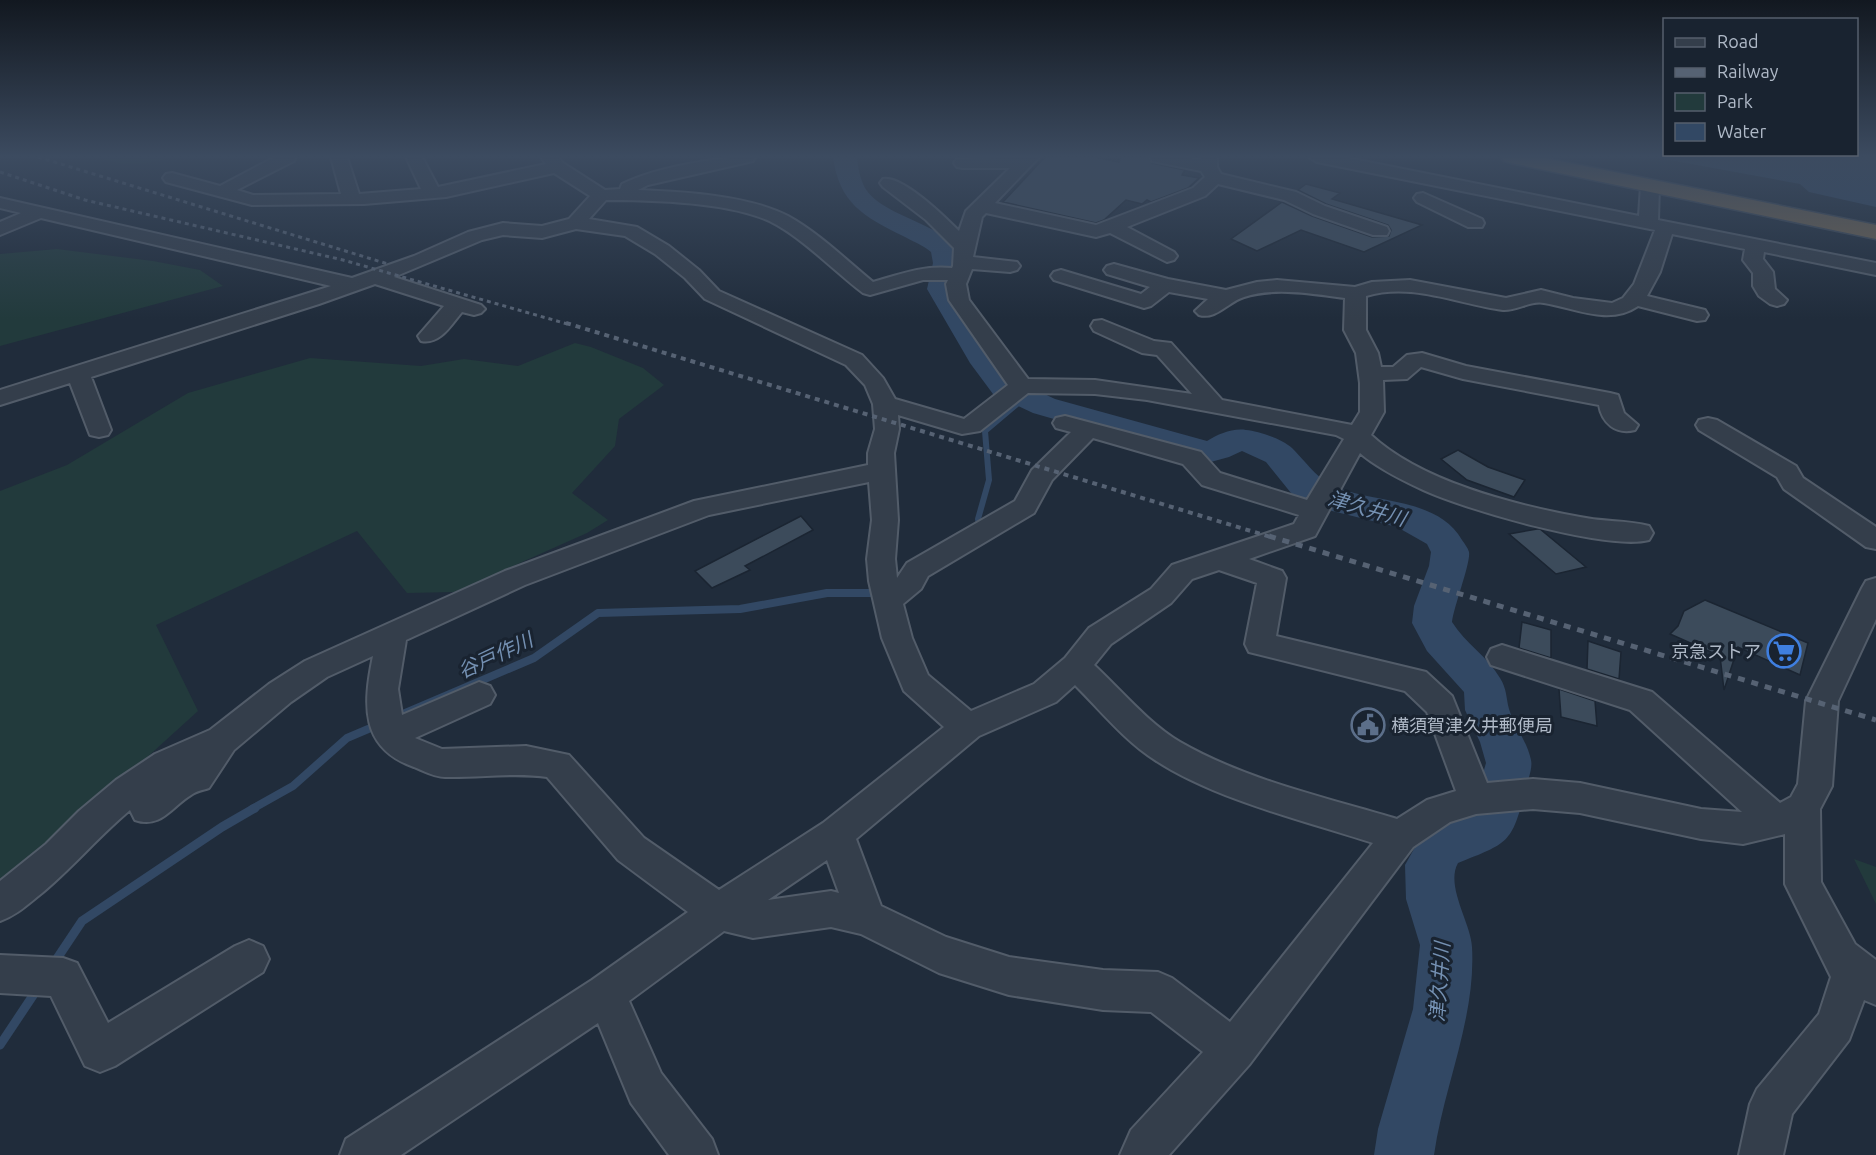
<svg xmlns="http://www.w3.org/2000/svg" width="1876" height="1155" viewBox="0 0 1876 1155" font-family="Ubuntu,'Noto Sans JP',sans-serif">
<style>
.green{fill:#223a3c}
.water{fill:#324864}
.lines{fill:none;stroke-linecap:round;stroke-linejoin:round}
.stream-far2{stroke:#324864;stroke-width:6}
.stream-far1{stroke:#324864;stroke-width:8}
.stream{stroke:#324864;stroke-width:9}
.river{fill:#324864;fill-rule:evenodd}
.building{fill:#3c4b5b;stroke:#1b2532;stroke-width:1.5}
.minor-casing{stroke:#525c69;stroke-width:4}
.highway-casing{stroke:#3f4956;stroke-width:3}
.minor{fill:#343e4b;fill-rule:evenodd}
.highway{fill:#726450;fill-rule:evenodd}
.rail-far2{stroke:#566273;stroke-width:3;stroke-dasharray:4 4;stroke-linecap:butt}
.rail-far1{stroke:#566273;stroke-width:4;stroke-dasharray:5 5;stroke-linecap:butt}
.rail{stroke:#566273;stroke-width:5;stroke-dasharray:7 7;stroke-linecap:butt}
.labels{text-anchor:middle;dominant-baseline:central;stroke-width:6;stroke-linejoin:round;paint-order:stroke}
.poi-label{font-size:18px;fill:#afb9c7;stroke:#192330;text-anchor:end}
.water-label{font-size:20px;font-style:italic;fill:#7490b2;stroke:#192330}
</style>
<rect width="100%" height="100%" fill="#202c3b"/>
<path class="green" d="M93,157h81c-33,9 -48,9 -81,0z
M57,249l96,12 47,9 23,16 -223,60v-92z
M575,343l16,4 52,21 21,17 -45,34 -4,27 -43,47 36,27 -21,13 -132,59 -48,1 -50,-62 -201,94 42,86 -163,148 -35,22v-390l67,-26 121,-72 122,-35 111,8 43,-7 54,7z
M1854,859l22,8v37z"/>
<path class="water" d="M1653,157h223v50l-67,-15 -9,-8z"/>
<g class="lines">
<path class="stream-far2" d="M980,530l-2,-11 11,-39 -4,-49 39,-33"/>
<path class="stream-far1" d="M396,717l138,-59 64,-45 142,-4 87,-16h52
M252,809l41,-23 54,-48 33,-14"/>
<path class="stream" d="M54,963l28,-42 140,-94 33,-19
M0,1045l38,-57"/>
<path class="river" d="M833,157h24c1,11 3,21 8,31 19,31 87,36 94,69 2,11 -5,21 -4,32l43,70 17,21 40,19 152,42c12,-7 25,-13 39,-11 13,1 36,9 46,18 19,19 25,33 52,42 39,13 95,10 118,50 2,3 6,8 7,12 2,10 -15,54 -17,70 13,21 36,35 48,56 7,11 6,20 9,31 5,17 18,32 22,51 2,9 -4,22 -6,31 -13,53 -17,52 -67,72 -13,23 13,60 14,84 4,71 -28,138 -38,208h-60l4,-26 35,-120 7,-64 -14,-46 -1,-34 19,-34 38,-14 11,-9 13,-45 -6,-21 -15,-32 -1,-18 -37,-41 -15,-28 2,-17 15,-40 2,-14 -4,-8 -30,-17 -73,-18 -23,-9 -10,-7 -25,-31 -24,-11 -13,6 -22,6 -174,-50 -40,-19 -23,-31 -43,-74 6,-26 -2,-11c-8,-7 -19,-11 -28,-16 -39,-19 -64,-33 -70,-79z"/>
</g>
<path class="building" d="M1045,157h50l24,5 1,-5h28l4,6 33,7 -3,5 17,3 -11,10 -37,14 -4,-2 -5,4 -16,-4 -22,20 -8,3 -93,-21z
M1306,184l34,9 -8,6 90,26 -58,27 -63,-22 -44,21 -26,-12 51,-37 30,14 60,21 17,-1 2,-6 -3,-5 -62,-21 -28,-14z
M1458,450l30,17 37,13 -11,17 -47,-17 -26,-21z
M801,516l12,14 -68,36 5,4 -38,18 -17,-17z
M1537,529h3l46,38 -30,7 -47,-40z
M1705,600l103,43 -8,32 -62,-28 -14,43 -4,-34 -50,-22 8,-8 6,-15z
M1522,622l29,8v28l-32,-10z
M1588,641l33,11 -2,27 -32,-10z
M1559,689l36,12 2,25 -36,-9z"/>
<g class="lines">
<defs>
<path id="minor" d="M275,157h21l-2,4 -57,29 16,5 88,-1 -10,-37h16l12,37 62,-5 -15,-32h16l16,30 108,-23 -5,-7h17l5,6 42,27 15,-1 2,-5c35,-17 94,-27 133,-27l-2,4 -105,24 -10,5c46,2 109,5 150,26 31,17 58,44 85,66 27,-8 51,-17 79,-14l1,-2 1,-18 -28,-28 -43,-33 -3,-4 3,-4c19,-4 62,38 76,52l7,-20 44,-43h-47l-6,-1 -3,-4 3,-4 82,-2 -44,46 101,22 97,-37 12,-11 -4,-6 -49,-10 -2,-4h34l16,3 1,-3h16v10l4,7 75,18 29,14 62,21 2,4 -2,4h-14l-60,-21 -29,-14 -66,-16 -13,12 -78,31 47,25 3,4 -3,4 -7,2 -57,-29 -14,4 -110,-24 -4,4 -9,40 44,5 3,4 -3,4 -7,2 -38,-3 -6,15 3,16 59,79 67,1 97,14 -35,-39 -15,-2 -48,-22 -3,-5 3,-5 8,-1 52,21 17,2 51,57 130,25 8,-13v-29l-4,-30 -12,-23 1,-32c-32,-4 -70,-11 -101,-1 -16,5 -28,23 -45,18l-4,-4 13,-12 -39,-7 -18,14 -7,2 -90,-28 -3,-4 3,-4 7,-2 80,24 9,-7 -43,-13 -3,-4 3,-4 7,-2 54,15 58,11 31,-8 20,-2 78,7 17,-5 38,-2 96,18 35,-8 32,8 39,5 11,-5 11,-14 21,-54 -338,-68 -8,-5h34l296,59 2,-30 3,-4h12l3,4 -1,34 218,43v12l-112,-23 -1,7 10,13 2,17 12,11 -3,4 -7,2 -7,-2 -11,-8 -6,-10v-13l-10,-13 2,-11 -73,-15 -12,38 -13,24 58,14 3,5 -3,5 -8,1 -59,-15c-29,20 -63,2 -94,-3 -13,-3 -27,8 -41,7 -45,-6 -91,-28 -137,-14v34l12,23 3,14h12l14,-12 15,-2 44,13 144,27 8,2 6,18 14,12 -3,5c-19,5 -33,-7 -36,-25l-136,-26 -42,-12 -14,12 -24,1 1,32 -13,23c49,46 143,70 209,82 23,5 46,3 69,9l4,7 -4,7c-41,11 -190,-32 -230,-52 -19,-9 -43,-21 -59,-35l-45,83 -66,23 33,12 4,7 -10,58 150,36 26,24 35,87 46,-4 47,4 121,26 41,3 -112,-102 -139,-45 -4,-8 4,-8 11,-4 150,47 128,111 11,-6 7,-13 8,-83 56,-113 4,-7 10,-3v41l-38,82 -6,85 -12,23 1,73 34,62 21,16v45l-12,-5 -15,40 -57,74 -9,41h-44l11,-51 7,-15 62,-75 12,-37 -46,-93v-50l-42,10 -42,-5 -121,-26 -47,-4 -57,5 -26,8 -37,25 -164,218 -80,90h-49l11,-25 72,-78 -52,-40 -48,-2 -94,-15 -70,-22 -78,-39 -30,-7 -78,11 -29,-7 -95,70 32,72 51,66 6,16h-49l-38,-52 -33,-80 -197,132h-61l6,-16 246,-159 96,-68 -70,-52 -71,-83c-34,-5 -67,1 -102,0 -10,0 -21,-6 -31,-10 -54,-19 -51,-62 -41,-111l-46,21 -36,25 -57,48 -25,38c-6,2 -13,3 -18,7 -20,12 -30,34 -56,25l-5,-10c-31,26 -57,57 -88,83 -14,11 -25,22 -42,28v-40l46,-37 33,-33 37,-31 39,-26 55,-24 59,-46 36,-23 200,-90 189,-70 174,-36v-12l7,-24 -2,-25 -8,-19 -19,-20 -141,-66 -20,-21 -30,-24 -30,-18 -49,-7 -34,9 -39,-3 -21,5 -88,37 87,28 4,4 -4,4 -7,2 -12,-3c-11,13 -22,33 -41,29l-3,-5 26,-30 -69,-22 -56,20 -228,73 20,53 -3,5 -9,2 -9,-2 -20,-52 -70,22v-15l331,-104 -290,-68 -41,17v-13l21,-9 -21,-5v-10l352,80 62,-22 54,-24 35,-9 39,3 27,-7 21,-23 -36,-23 -108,24 -82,7 -112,1 -86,-23 -3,-4 3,-4 6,-1 48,13zM606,200c46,0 132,2 171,25 31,18 57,46 86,68l7,2 53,-15h25l-2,4 3,16 59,85 -44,34 -69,-20 -12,-21 -21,-23 -143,-64 -20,-21 -30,-24 -32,-19 -48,-8zM1028,393l67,1 52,6 189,35 8,4 -37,61 -87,-27 -19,-21 -136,-36 -9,2 -3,5 3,5 15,4 -39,38 -17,31 -108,62 -10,15 -2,-19 3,-39 -4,-67 5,-24 -1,-14 64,19 18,-3zM1093,438l90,26 19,21 97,30 -5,9 -122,41 -21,24 -62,39 -24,30 -31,26 -63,27 -43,-36 -16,-37 -9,-34 18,-15 7,-13 106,-63 18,-33zM869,482l3,38 -5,39 2,22 13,57 22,53 40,36 -121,96 -104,67 -75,-52 -75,-83 -43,-9 -84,3 -27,-11 75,-34 5,-9 -5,-9 -11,-4 -77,33 -4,-26 8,-49 119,-55 184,-70zM1219,570l38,13 -12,61 4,8 156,39 22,21 29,79 -29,9 -30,19c-73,-22 -151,-39 -217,-77 -32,-19 -59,-52 -86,-77l17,-21 60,-41 21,-24zM1075,685c25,25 50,56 80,75 59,39 150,61 218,83l-143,179 -58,-44 -14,-6 -55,-2 -94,-13 -63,-20 -65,-31 -25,-67 123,-103 77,-34zM827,860l12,33 -8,-2 -63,9z
M1423,193l59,26 2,4 -2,4h-14l-51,-25 -3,-4 3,-4z
M1708,418l9,2 79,46 7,12 73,49v22l-10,-2 -82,-58 -7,-12 -78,-47 -3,-5 3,-5z
M249,940l14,6 6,13 -6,13 -148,94 -15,6 -15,-6 -34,-70 -51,-3v-38l63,3 14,5 31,60 127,-77z"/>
<path id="highway" d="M1501,157h39l336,68v14l-365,-76 -7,-2z"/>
</defs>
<use href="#minor" class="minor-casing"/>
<use href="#highway" class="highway-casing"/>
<use href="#minor" class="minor"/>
<use href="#highway" class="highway"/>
<path class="rail-far2" d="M38,157l350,107
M0,172l85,28 258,60 228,65"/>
<path class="rail-far1" d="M566,323l708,215"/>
<path class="rail" d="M1269,536l607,184"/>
</g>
<linearGradient id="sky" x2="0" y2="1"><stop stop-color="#121820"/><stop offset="0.49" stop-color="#3c4b60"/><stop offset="1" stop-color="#3c4b60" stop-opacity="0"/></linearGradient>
<rect width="1876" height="319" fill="url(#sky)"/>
<defs>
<symbol id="supermarket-ring" viewBox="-11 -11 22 22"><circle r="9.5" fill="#192330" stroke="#3f7fe0" stroke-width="1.5"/><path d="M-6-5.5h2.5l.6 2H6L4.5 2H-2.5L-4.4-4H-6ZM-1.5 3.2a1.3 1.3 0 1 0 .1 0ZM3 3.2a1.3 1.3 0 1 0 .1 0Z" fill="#3f7fe0"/></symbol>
<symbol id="civic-ring" viewBox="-11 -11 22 22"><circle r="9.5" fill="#192330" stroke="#5c6f8a" stroke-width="1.5"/><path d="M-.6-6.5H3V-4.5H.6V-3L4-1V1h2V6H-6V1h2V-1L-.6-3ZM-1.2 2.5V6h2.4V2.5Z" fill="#5c6f8a"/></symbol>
</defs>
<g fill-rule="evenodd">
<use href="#supermarket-ring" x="1765" y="632" width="38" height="38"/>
<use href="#civic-ring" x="1349" y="706" width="38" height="38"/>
</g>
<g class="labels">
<g class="poi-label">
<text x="1761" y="651">京急ストア</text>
<text x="1391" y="725" text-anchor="start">横須賀津久井郵便局</text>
</g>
<g class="water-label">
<text transform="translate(1367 508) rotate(16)">津久井川</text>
<text transform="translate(495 655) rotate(-25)">谷戸作川</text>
<text transform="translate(1439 982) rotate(-86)">津久井川</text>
</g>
</g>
<rect x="1663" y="18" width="195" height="138" fill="#192330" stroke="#555f6c" stroke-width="1.5"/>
<rect x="1675" y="38" width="30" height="9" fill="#343e4b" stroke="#555f6c" stroke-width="1.5"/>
<text x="1717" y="48" font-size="18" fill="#afb9c7">Road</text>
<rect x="1675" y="68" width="30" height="9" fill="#566273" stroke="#555f6c" stroke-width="1.5"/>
<text x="1717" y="78" font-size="18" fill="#afb9c7">Railway</text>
<rect x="1675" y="93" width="30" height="18" fill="#223a3c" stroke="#555f6c" stroke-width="1.5"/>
<text x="1717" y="108" font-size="18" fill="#afb9c7">Park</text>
<rect x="1675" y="123" width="30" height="18" fill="#324864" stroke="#555f6c" stroke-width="1.5"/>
<text x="1717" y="138" font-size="18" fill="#afb9c7">Water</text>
</svg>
